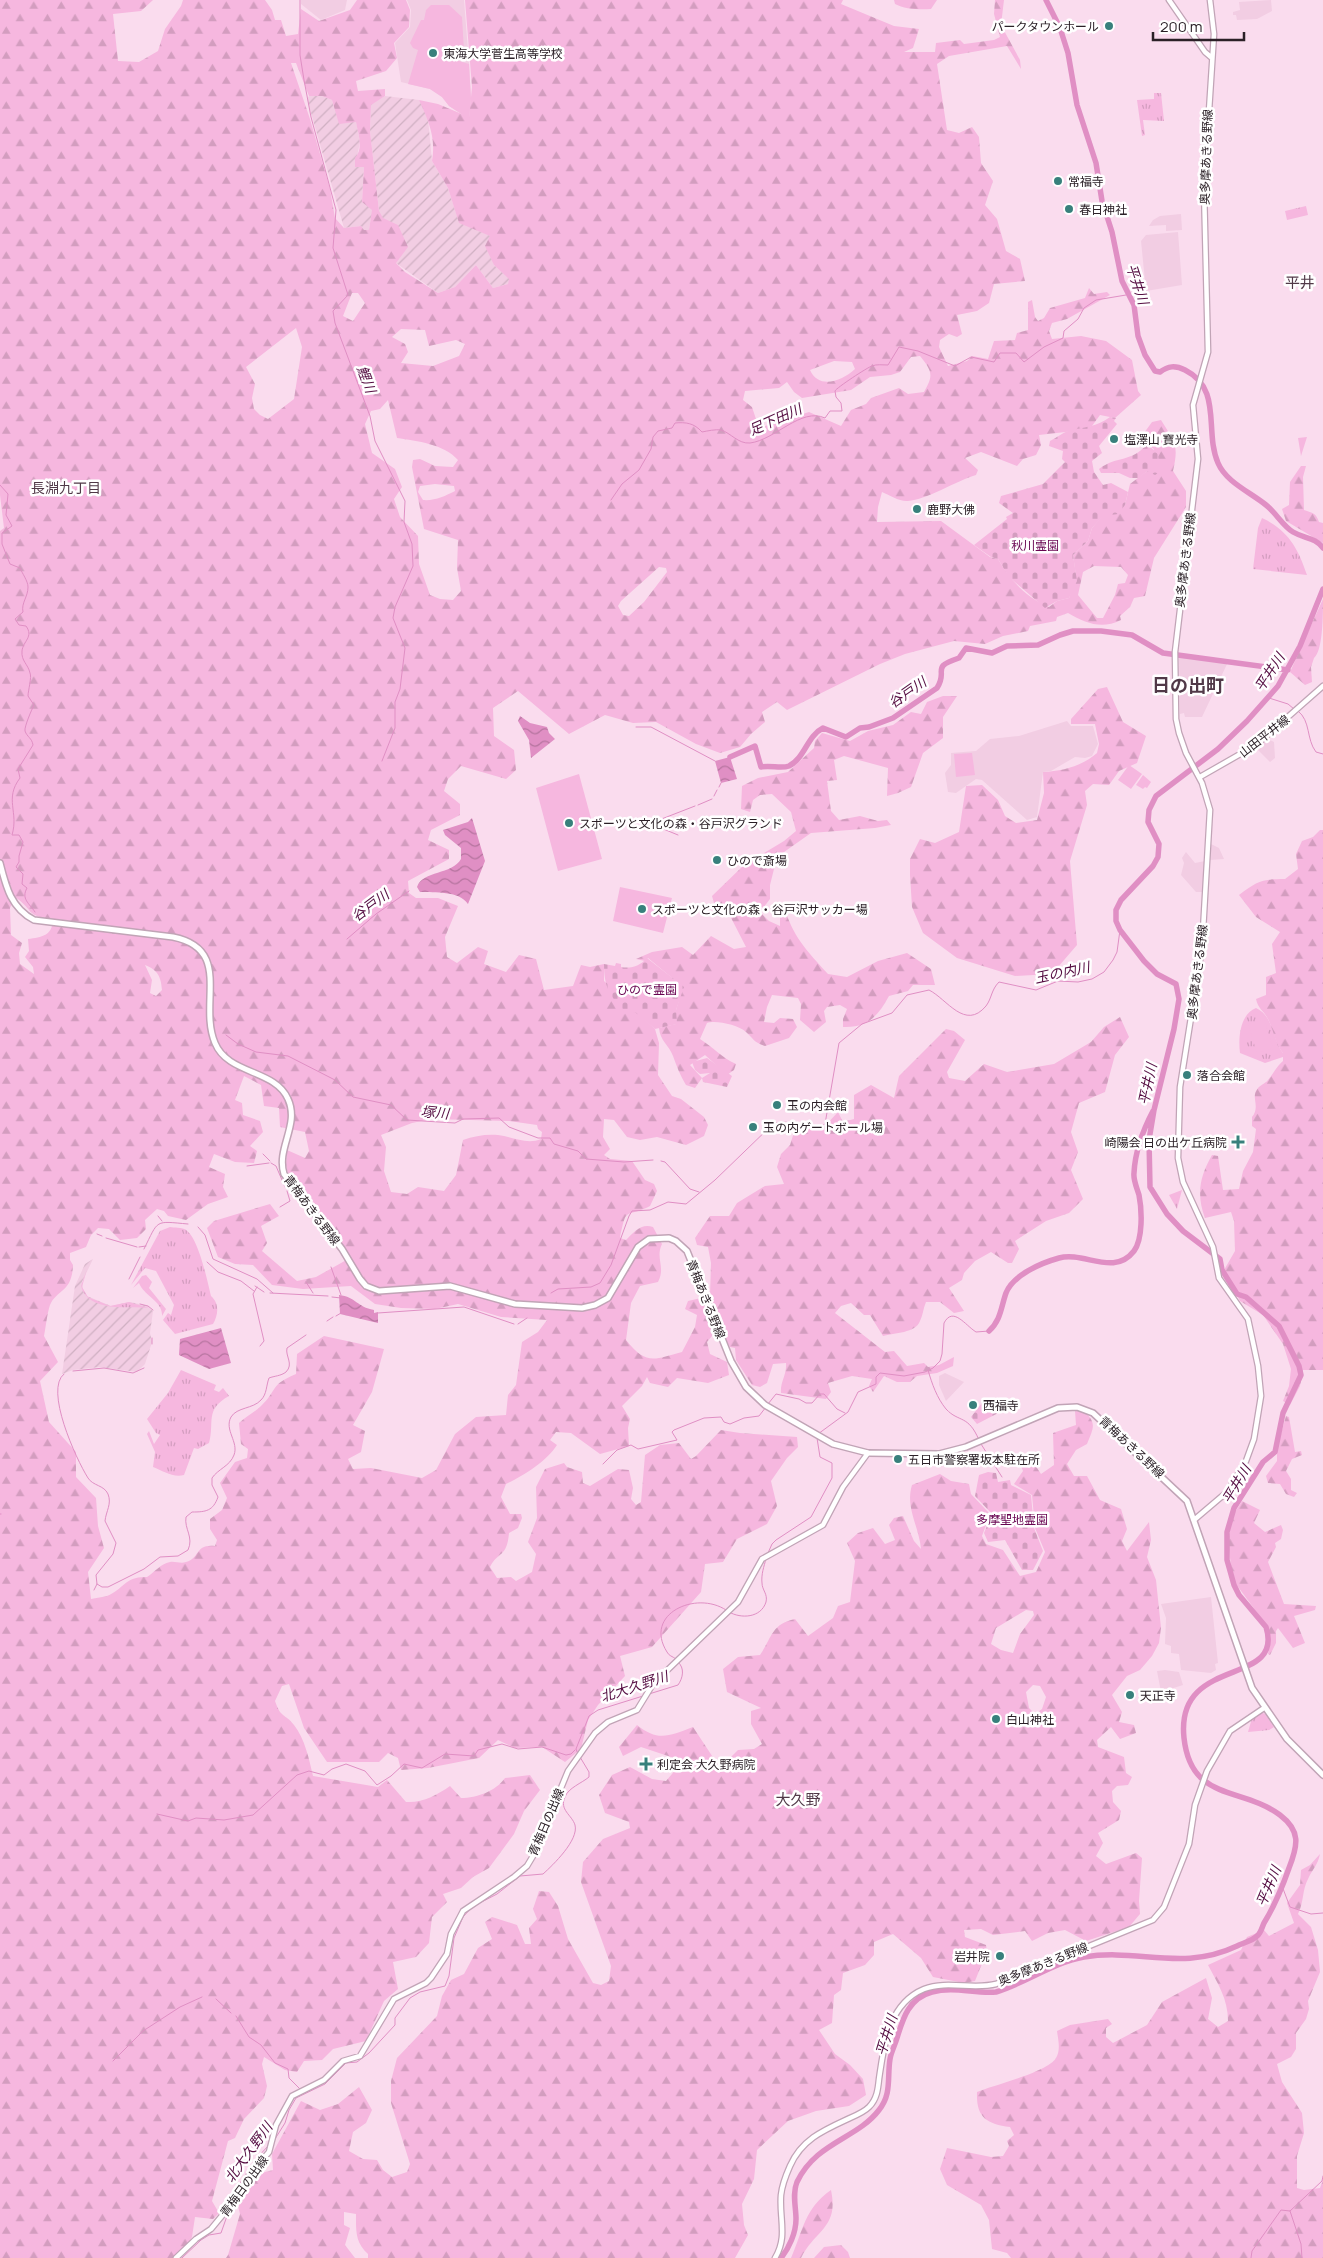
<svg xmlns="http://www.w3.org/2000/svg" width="1323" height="2258" viewBox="0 0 1323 2258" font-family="Manrope,'Noto Sans JP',sans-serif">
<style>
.built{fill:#f2cde3}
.industrial{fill:url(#industrial-furrows)}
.grass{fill:url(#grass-tufts)}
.forest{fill:url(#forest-firs);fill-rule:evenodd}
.cemetery{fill:url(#cemetery-stones)}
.pitch{fill:#f6b7df}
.water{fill:url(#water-waves)}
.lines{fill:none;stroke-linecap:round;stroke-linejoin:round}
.stream{stroke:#e08fc4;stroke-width:1}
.river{stroke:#e08fc4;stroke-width:5.5}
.secondary-casing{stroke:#c1a4b6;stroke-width:7}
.primary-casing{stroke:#c1a4b6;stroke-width:8}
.secondary{stroke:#fff;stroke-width:4.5}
.primary{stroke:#fff;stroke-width:5}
.poi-dot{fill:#38807c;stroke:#fff;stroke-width:2}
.labels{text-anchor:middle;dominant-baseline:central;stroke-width:5;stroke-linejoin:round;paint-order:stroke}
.poi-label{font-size:12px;fill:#2b2027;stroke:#fff;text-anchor:start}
.street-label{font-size:12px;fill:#2b2027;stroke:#fff}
.park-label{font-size:12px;fill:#680451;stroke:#fff}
.water-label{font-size:14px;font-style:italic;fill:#550d42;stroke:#fff}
.neighbourhood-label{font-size:14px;fill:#513948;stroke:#fff}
.quarter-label{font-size:15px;fill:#513948;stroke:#fff}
.district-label{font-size:18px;font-weight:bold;fill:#513948;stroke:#fff}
</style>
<defs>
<pattern id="industrial-furrows" width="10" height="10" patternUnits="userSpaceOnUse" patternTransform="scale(1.25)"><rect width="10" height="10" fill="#f2cde3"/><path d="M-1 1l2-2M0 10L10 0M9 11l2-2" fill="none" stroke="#d0b0c3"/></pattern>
<pattern id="grass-tufts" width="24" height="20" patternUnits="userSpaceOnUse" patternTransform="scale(1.25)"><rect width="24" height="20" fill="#f6b7df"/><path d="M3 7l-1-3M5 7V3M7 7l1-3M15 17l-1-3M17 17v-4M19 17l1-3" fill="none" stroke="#d39dbf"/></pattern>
<pattern id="forest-firs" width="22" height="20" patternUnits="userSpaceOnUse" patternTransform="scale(1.25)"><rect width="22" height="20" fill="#f6b7df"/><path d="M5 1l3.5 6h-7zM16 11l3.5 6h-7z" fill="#d39dbf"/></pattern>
<pattern id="cemetery-stones" width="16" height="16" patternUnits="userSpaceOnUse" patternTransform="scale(1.25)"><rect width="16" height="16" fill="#f6b7df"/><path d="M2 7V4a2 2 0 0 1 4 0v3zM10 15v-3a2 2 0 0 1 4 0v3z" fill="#d39dbf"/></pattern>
<pattern id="water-waves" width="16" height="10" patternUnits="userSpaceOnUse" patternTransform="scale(1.25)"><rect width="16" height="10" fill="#e08fc4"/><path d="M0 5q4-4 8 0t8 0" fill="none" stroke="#b6749f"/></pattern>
</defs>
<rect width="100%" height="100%" fill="#fadcee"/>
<path class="built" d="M301,0h46l-2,10 -24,10 -20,-16z
M407,0h57l5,63 2,36 -2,20 -20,-13 -7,-9 -12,-8 -29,-7 -6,-39 15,-16 1,-17z
M1271,0l1,11 -15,8 -20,1 -1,-5h-3v-3l7,-2 -1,-8z
M1181,214l1,16 -16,1v-6l-17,1 4,-6 7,-4z
M1178,232l4,53 -36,6 -5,-50 5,-6z
M1179,657l49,5 -26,55h-17l-1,-4 -4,1z
M1067,721l4,5h22l5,18 -6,12 -7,2 -10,-1 -24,14 -8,1 -6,45 -10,3 -45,-40 -6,-1 -20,14 -8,-1 -3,-19 6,-8v-12l25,-2 14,-12 29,-3z
M1268,739l6,3 1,16 -5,4 -14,-14z
M1211,844l8,4 5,11 -14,1z
M1186,852l9,11 10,-2 -2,31h-7l-15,-17 3,-12 -2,-5z
M945,1373l19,9 -18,19 -7,-16v-9z
M1211,1597l7,66 -3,1 1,6 -5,3 -30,-3 -2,-16 -8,-1v-7l-6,-2 1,-26 -5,-14z
M1165,1670l14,2 4,13 -22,7 -4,-21z"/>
<path class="industrial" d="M309,96h13l10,4 2,7 22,14 4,21 -5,24 9,1 -2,34 17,10 -9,-80 1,-27 14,-8 34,4 9,19 4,42 16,27 11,34 32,14 3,29 16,14 -2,5 -15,4 -17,-23 -21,22 -17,6 -42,-30 -25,-45 -2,12h-5l-3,-4 -17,2 -37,-129z
M93,1259l-11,23 1,7 4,7 24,10 19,-4 18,4 5,5 -3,22 2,9 -7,22 -8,8 -37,-5 -27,3 -11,4 13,-88 10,-22z"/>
<path class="grass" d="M1154,93h7l3,28 -21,-1 2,15 -3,1 -5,-36 17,-1z
M1306,206l2,9 -21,5 -2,-9z
M1307,437l-6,19 -3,-18z
M1262,518c26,12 36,30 45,57l-54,-6 5,-41z
M1256,1008c18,8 16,31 27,45v4l-18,6 -25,-10c-2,-15 0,-39 16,-45z
M1182,1190l-5,19 -8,-14z
M170,1227c4,1 12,0 16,3 13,9 21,50 25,66 9,8 7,19 2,28l-38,10 -12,-14 5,-7 3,2 3,-10 -18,-34 -11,-3 -14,17 29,-54z
M87,1269l-5,18 6,10 22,9 19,-4 20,6c-20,-2 -61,5 -68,-22z
M146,1275l6,7 -3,6 17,21 -4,7c1,-15 -18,-20 -23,-33l-6,5 9,-12z
M181,1370l35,15 -2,5 5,2 4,-4 6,8c-25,14 -14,26 -20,47l-11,6 -4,-1 -10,27c-11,3 -21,-4 -31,-8l2,-15 -8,-18 2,-3 5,13 6,-9 -4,-2 -9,-14 21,-26z
M1261,1712l4,2 9,13 -5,3 -21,2 4,-14z"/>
<path class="forest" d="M0,0h153l-12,11 -28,3 5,47 21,1 19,-11 7,-22 16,-23 2,-6h82l7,10 3,10h6l5,16 12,-2 3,-25 18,12 31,-11 7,-10h49l4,10 -1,17 -15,16 3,15 -11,13 -30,10 2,10 27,-2v7l-14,9 -1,26 9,80 4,7 15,7 10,22 -12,16 9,9 33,21 17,-6 21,-22 17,23 15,-4 1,-5 -15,-14 -9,-19 5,-10 -31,-13 -11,-35 -16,-27c4,-24 -3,-39 -13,-61l19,4 31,13 3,-30 -7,-87h378l-2,4 53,22 25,3 -6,19 -9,4h31l1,-9 24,-3 4,4 30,-4 6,-3 -6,-23 1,-14h9l-3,25 19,35 1,9 -14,-23 -58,10 -12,8 10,66 12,3 13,-6 7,10 2,26 12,18 -8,24 12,14 9,32 14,8 5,22 -31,3 -5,19 -12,8 -20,4 5,19 -5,3 -8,-3 -9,6 -1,7 9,19 19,-5 5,-5 16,3 6,-18 21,-1 2,-7 11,-3v-28l4,-2 3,17 3,4 6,-3 6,-10 35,-10 4,-10 5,6 13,-2 3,3 -43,24 -15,4 -3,8 3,8 29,-3 25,5 26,19 6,31 3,4 -26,23 -15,-3 -8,11 -9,4 -44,5 2,10 -5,10 -13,4 -6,7 -36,-14 -16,6 13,12 -2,5c-20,6 -50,25 -68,26 -8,1 -19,-6 -26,-9l-4,15 -1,15 64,-1 49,36 8,2c12,21 29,39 51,48l8,-6 12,-3 7,-22 -3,-21 15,-14 4,-13 11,-13 22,-10 5,-21 17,-13 7,-22 -9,-6 -1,-10 8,-11 9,-2c14,23 18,24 12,51l13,20v16l-32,51 -9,38 -11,2 -4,9 -10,9 1,4c-20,10 -35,3 -53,-7l-11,4 -1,4 -26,5 -2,5 -25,5 -18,8 -31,-3 -49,13 -25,10 -93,46 -10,-8 -15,10 3,10 -14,12 -11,13 -20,6 -24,-9 -40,-22 -23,1 -28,-8 -36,19 -51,-43 -25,17 1,28 20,14 2,20 -10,9 -45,-13 -13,13 -4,12 16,13v11l-29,15 -3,10 21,10v9l-41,22 1,12 7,5h22l20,8 -13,31 2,20 10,6 21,-16 10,4 -4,13 22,8 13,-17 17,4 8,31 29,-4 8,-21 9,2 14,-3v17l51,48 4,14 -1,32 14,21 9,3 23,18 4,8 -4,11 -18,9 -29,-8 -17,3 -13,-3 -13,-17 -10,-1 -1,18 7,12 -6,6 6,4 22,2 13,19 9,4 3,7 -7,15c-26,13 -23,-1 -30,32l6,2c8,-8 15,-17 27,-13l9,17c-7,14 4,23 -4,38l-18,4 -9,17 -5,37c20,25 27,20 56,12l13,-25 2,-12 -12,-6 3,-8 22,-5 1,-33 -3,-16 -11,-2 -2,-7 15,-22h19l8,-13 28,-17 19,-2 -7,-17 4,-13 9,-9 6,-19 11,3 17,-2 14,-15 5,10 11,-3v-24l17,-10 23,13 5,-22 47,-47 8,2 11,9 -18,32 2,6 16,3 19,-17 23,8 47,-8 37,-22 13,-15 16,-10 9,20 -14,18 -10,37 -26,11 -8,29 7,20 -7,18 12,29 -14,14 -23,8 -31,20 4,8 -7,14h-4l-17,-11 -16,9 -11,12 -2,7 -13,8 15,23 -10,2 -14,-11h-14c-3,7 -3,13 -6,19 -4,12 -26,12 -37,15l-13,-21h-6l-13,-12 -10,3 -6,7 50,39 9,-1 13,15 17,-3 4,4 11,-2 15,-8 -1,9 -16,7 -20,3 -7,6h-13l-13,-6 -11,16 -4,-6 3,-7 -20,-3 -24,7 3,9 -5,7 -45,-6c-1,-11 6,-18 5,-30l-13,1 -6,19 -7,4 -8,-2 -16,-25 -1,-12 -5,-1 -4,-7 -14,-4 -5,6 3,12 17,8 2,13 -21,8 -31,-5 -9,9 -18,-4 -3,-6 -5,9 -20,20 8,13 -2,9 1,18 -29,8 -29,-21 -15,-1 -6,8 7,5c-10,16 -34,31 -51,39l-5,13 9,17h11l1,4 -4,10 -9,5c-2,25 -11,18 -19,34l7,11 14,-1 5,4 16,-9 4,-18 -8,-12 9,-24 -1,-31 9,-18 19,-6 3,4 15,5 1,11 7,3 28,-17 11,1 4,18 -2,11 5,6 5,-3 4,-47 15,-10 19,-2 12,16 5,-3 25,-26 19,3 57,4 1,10 -11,11 -16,23 6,25 -10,18 -30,15 -14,23 -18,2 -4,28 -49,55 -32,9 5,20 -27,29 -10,15 -7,29 -16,13 -23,-15 -27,1 -17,-8 -19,18 -51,10 -27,2 -3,-12 -10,-5 -9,9h-52l-23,-34 -15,-44 -7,2 -7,15c6,18 10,12 19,24 11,14 15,34 19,51l65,11 9,-7 19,22c17,1 31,-7 44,-16l11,12c16,0 35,-7 44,-20l25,-3 10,15 -16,21 -10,23 -25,34 -16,9 -12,11 -18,6 4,8 -15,15 -3,26 -13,14 -23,5 5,27 -14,12 -18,40 -33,8 -11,11 -18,1 -7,11 -12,-2 -21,-13 -2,7 5,22 -3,12 -20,21 -9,19 -7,3 -16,60 7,12 -6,6 -18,-2 -3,20 -12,21h-180v-1727l4,-3 -4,-33zM291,63h5l13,33h13l10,4 7,24 17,-2c2,12 8,26 -1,36v9h9l-2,35 10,8 -3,20h-5l-3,-4 -17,2 -9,-10 -5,-29 -20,-70zM352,293h6l7,10 -12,18 -10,-5zM296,328l6,19 -8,52 -26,20 -8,-4 -6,-6 -2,-11 3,-14 -9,-17zM401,329l24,1 4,16 27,-6 9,4 -6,12 -26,10 -32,-3 7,-11 -3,-8 -13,-7zM920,356c12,15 14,19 4,36l-16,2 -9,-6 -28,10 -5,6 -15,6 -10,16 -32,-14 -50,16 -7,-21 -9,-7 2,-9 34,-3 8,-6 7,10 8,6 49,-8 19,-13 21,-2 9,-3 11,-15zM834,361l18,1 3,7c-13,12 -36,21 -45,1zM388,400l9,38c20,3 47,6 61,22l-5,7 -18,-1 -15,-7 -7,1 -1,7 12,62 34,11 -1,28 4,23 -8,9 -13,-1 -10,-4 -11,-31 -1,-28 -18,-19 -6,-18 8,-12 -7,-18 -23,-16 -7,-29 6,-13 9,-2zM435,484l19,2 1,5c-10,5 -20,10 -32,9l-5,-8 2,-6zM1094,566l27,1 7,8 -3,8 -7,1 -3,11 -12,23h-6l-19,-23 5,-23zM659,567l7,1 1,4 -23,30 -15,14 -6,-1 -5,-9 3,-5zM15,897c20,14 9,18 38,23 -1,16 -11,17 -25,19l1,12 -4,6 8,10 1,7 -14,-10 -1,-11 3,-10 -11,-8 -1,-27zM145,965c13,5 16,12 17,25l-6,6 -6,-3 2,-13zM244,1076l17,9 3,21 15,2 1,19 25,5 4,19 -4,7 -18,-8 -1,15 3,14 61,79 -34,19 -19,4 -35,-30 5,-8 -6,-17 18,-10 -9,-12 -56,17 -7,7 11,29 17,7 18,1 19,20 31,4 48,-3 24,18 26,4 34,1 23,-5 43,13 46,3 -9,12 -16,10 -6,43 -8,10 -2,20 -30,2 -21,17 -19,36 -14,8 -51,-10 -18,1 -5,-10 13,-7 4,-21 -12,-6 19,-33 12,-43 -60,-13 -27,18 -1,20c-27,11 -18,16 -35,32 -6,6 -15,10 -22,17l2,21 7,5 -1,9 -12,4 -15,21 7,15 -5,12 -12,9v10l7,11 -2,6c-21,-2 -14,12 -29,16 -5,2 -11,-1 -16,0 -10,2 -15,10 -23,15 -22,-1 -23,12 -40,19 -4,1 -11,2 -16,3l-3,-27 16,-24 -6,-22 -2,-28 -20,-21v-25l-27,-30 -9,-41 18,-19 -14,-26c2,-10 3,-22 6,-31 7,-16 22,-12 23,-40l-3,-5v-7l16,-6 5,-12 7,-7 11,1 11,11 17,-2 9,-9 -1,-9 12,-11 7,2 4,5 18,4 22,-16 20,-7 -5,-10 2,-13 -16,-7 5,-13 21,8 19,1 3,-12 -7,-5 13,-14 -3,-11 -17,-6 -1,-12 -7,-3zM432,1119l77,2 28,4 1,4 4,3 -1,7c-14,6 -28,-2 -43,-4 -12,-1 -24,1 -35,5l-7,35 -12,16 -26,-4 -11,7 -16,-2 -7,-21 2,-24 -5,-12 31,-12z
M894,0h43l-6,9c-11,1 -27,0 -36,-5z
M1301,466h5l-3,11 1,33c9,3 12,3 15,12l4,1v20l-37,-22 -4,-12 7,-4 1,-23z
M1323,599c0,15 0,52 -9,59l-3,9 1,15 -7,3 -15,-13z
M1107,687l16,35 23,14 -9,27 -18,8 -10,14 -16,-1 -8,7 2,14 -17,56 7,84 -25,29 -37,2 -58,-18 -34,-25 -11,-26 -2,-32v-16l10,-20 15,4 24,-11 7,-46 16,-1 16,15 7,16 11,7 21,-3 7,-27 -1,-21c20,-1 39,-6 54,-19l2,-9 -4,-20h-24v-5l27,-30z
M943,696h14l-14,21v21l-20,15 -12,34 -13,6 -11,3 1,-28 -44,-12 -10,4 3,20 -10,1 4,30 8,9 21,-4 18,5 9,-1 4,5 -16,3 -64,5 -34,24 -7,28v14l-10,13 9,9 11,5v-22l4,1c7,30 24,47 44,69l19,3 31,-16 29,-8 24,16 4,16h-22l-5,6 -19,5c-11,20 -21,32 -46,31v-8l4,-10 -7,-4 -13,2 -3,4 2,11 -12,10 -14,-12 1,-16 -3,-6 -26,-3 -5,12 -3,15 10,1 6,-5 13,1 4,8 -8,11 -24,8c-12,-4 -11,-7 -19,-14 -8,-7 -30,-12 -39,-9l-7,16c13,8 22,19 36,25l-2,6 -7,5 -22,-20 -15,10 12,13 -7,10 -9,-3c-6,-10 -9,-18 -13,-29 -4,-11 -13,-15 -14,-28l17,-4v-14l7,-23 -35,-29 -3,3 -9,-2 16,-7 30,-5 11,8 18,-19 23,13 12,-2 -20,-39 -12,-5 -2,-7 32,-31 40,-24 12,-10 -5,-19 -19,-18 -12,1 -7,5 -3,12 -9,-3 1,-23 16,-8 30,-6 26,-24 1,-7 7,-8 28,8 18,-10 25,-6 18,-13 10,2 6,-12z
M1320,830h3v540h-20l-3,16 -10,19 -7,-4 6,-15 2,-17 -8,-25 -20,-29 -23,-14 -16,-31 11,-19 -1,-30 -3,-9 -26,6c-9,-24 -5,-42 7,-63l6,1 5,34 16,-1 4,-18 10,-19 3,-23 -4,-3v-9c8,-10 0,-18 4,-26 3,-6 9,-7 12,-11 6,-7 8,-13 15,-19v-8c-8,-10 -9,-22 -15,-34 -4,-8 -10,-10 -12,-20l10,-4v-18l10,-4 -4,-29 8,-12 -24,-15 -17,-22c18,-14 23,-16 46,-16l13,-10 -2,-15 6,-13 11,-4z
M1083,1410c14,13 11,17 4,34l-11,6 -9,14 7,12h13l13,24 21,9 6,20 -5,12 5,10 22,-29 2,18 -4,17 9,23 5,48 -2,15 -7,13 -12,14 -13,6 -15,19 10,17 -3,10 15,3 2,8 -16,6 -9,-12 -14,13 1,7 26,10 2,16 6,4 -4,8 -11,1 -5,5 1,11 8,9 -2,9 -21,13 5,10 -7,13 10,8 30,-11 6,5 -3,43 1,13 -11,13 -43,14 -21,-11 -17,3 -16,8 -7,-10 -32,4 -12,-6 -17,1 1,7 21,8 1,6 -12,30 -11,2 -31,-6 -12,-19 -28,-24 -19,8v13l-9,10 -22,8 -2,17 -7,5 -2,28 -13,7 16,24 15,11 13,14 3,16 -17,11 -33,5 -28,10 -31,29 -3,29 -12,25 2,21 4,10 -13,23h-367v-4c-13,-12 -12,-23 -12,-40l-12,-2v13l6,3 -5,17 10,13h-129l2,-3 12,-41 -2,-8 16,-31 19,-5 -1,-16 29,-53 19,9 18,-6 21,-17 13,23 -6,13 -13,9 -4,19 14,8 14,1 6,10 9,7 15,-5 3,-8 -19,-61v-22l6,-23 40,-42 5,-20 9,-16 13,-6 14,-26 14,-9 -7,-17 7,-5 25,8 8,19h6l-2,-16 8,-9 -4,-10 6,-18 10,1 9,14 10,33 25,44 8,2 8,-4 2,-15 -30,-84 2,-20 20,-23 27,-11 -1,-6 -24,-9 -6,-18 13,-20 18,-8 22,12 14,2 17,-20 -42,-14 -18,9 -4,-9 18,-22c21,17 32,11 56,2l27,41 18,-18 16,-1 8,-5 -11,-20v-13l10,-3 -34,-16 -4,-23 15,-12 22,-2c12,-17 11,-31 35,-36l13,17 25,-18 5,-12 12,-4 5,-41 -8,-18 11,-10 15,-5 12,16 10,-4 -6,-15 5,-7 9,-2 11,25 7,8c-2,-23 -16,-41 -9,-64l28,-11 11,7 18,3 2,10 19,20 -8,22 4,8 17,6 17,26 16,-4 9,-20 -10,-24 -3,-33 -18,-11 9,-13 -3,-8 9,-7 12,18 13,-9 -1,-32 23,-8 -1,-14zM1026,1610l7,1 1,4 -14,19 -7,19 -12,-3 -10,-6 5,-16zM1033,1685l7,1 6,11 -4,12 -7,5 -6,-6 -3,-16z
M1286,1416l3,1 6,35 6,-1 1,4 -10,4 -6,12 5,8v11l6,3 -3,4 -8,-3 -6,-10 -12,-1 -2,-7 11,-15v-13z
M1242,1501l18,9 -6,13 11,9 16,-7 2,5 -2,9 -6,4 1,4 -8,15 16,42 32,2 -1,4 -21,6 11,27 -12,5 -15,-20 -2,3v12l-6,12 -2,-1 2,-19 -9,-17 -28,-38 -5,-37 4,-26z
M1320,1854c-2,11 -8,16 -12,25 -6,11 -4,23 -10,35l13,13 7,23 2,22 -12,29 1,8 -3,10 -10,14v16l-5,8 -14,7 5,18 20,31 2,20 -7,23v32l7,2 16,-2 3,-9v79h-312l-4,-5 -15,-4 -3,-29 -8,-15 -34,-20 -7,-16 7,-21 44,9 12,-1 6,-10 -2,-5 7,-6 -4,-8c-24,-3 -34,-10 -33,-35 17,-7 71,-20 79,-34 5,-8 2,-19 1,-27l13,-6 38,-6 4,5 -6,4v9l7,6 34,-18 15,-23 44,-24 6,20 -4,21 10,8 10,-6c0,-22 -10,-37 -20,-56l33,-15 6,-13 17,-7 5,6 25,-13 -7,-20 13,-18 1,-15 9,-5z
M831,2190c8,38 -15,39 -30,68h-10c12,-27 13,-49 40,-68z
M841,2245l7,7 2,6h-36l10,-11z"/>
<path class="cemetery" d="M1110,417l6,1 -2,3 3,3 -18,22 3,7 -10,8 2,11 9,13 8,-2 17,9 -3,13 -7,9 -15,2 -11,12 -4,13 -15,14 4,26 -8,17 -12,3 -12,7 -36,-31 -11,-18 -7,-2 -17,-12 33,-26 -1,-2 7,-4 -14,-10 2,-7 42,-12 22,-22 -3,-3 1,-8 -14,-5 1,-5c6,-3 12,-8 18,-10 16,-4 29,-4 42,-14z
M1147,444l11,10 2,18 -5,3 -8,-4 -8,7h-9l-11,-5h-18l-2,-4c19,-14 32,-6 48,-25z
M647,958l37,29 -8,23 1,14 -22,5 -20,-17 -8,1c-17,-16 -23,-25 -23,-49l11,2 1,-3 5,1v3c10,2 19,-1 26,-9z
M707,1058l25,18 -5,11 -24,-5 -1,-4 8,-5 -10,1 -5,-4 -3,-8z
M985,1399l19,11 -27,14 -6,-7z
M988,1472l8,1 2,9 12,-2 1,5 20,10 3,33 9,23 -10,19h-11l-17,-30 -17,2 -4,-9 8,-19 -17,-18 4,-21z"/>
<path class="pitch" d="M431,5h18l13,12 2,34 -9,9 -3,-1 17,5 2,35 -2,20 -20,-13 -7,-9 -12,-8 -22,-5 10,-34 -5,-2 -3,-5 11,-23h3l2,-10z
M972,753l3,22 -19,2 -2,-23z
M1129,765l13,9 -11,15 -13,-9z
M579,774l23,85 -44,12 -22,-83z
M1143,775l8,7 -4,6 -2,-1 -2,2 -7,-4z
M620,887l52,11 -9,35 -50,-12z
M1264,1019l9,29 -16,5 -9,-29z"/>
<path class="water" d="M520,716l10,7 17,4 2,6 6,6 -24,19 -2,-18 -11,-19z
M730,757l7,22 -16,4 -6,-22z
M472,818l13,43 -17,43c-10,-14 -33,-11 -48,-12l-3,-5c6,-17 35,-12 44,-28v-11l-16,-13 -2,-5 25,-8z
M339,1295c17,2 18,12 35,15v3l4,-1v11l-38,-9z
M221,1328l10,35 -22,6 -30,-14 1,-16z"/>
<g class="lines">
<path class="stream" d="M300,0v55l4,25 7,37 25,93 -3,38 15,47 -15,16 2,12 35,93 5,25 30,60 -1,21 8,22 1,22 -18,41 -2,11 12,30 -5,41 -5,13v26l-13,33
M0,485l8,9 -2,21 6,11 -10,7v11l8,20 10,4c2,5 8,13 8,19 0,10 -7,16 -5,25l-8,7 4,6 7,1c8,11 -3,15 -4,25 -1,10 6,13 8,22 2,4 -2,18 -2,23l6,9c-2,4 -10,22 -9,26 2,6 7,7 8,14l-15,24 2,9c-16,21 -1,34 -8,57h7l4,7 -4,14v6l-3,5 7,7 -1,10 5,4c-6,11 2,15 8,24
M611,500l11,-16 17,-14 12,-21 2,-12 5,-6 14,-3 3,-5c11,-1 19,0 27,9 5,-1 14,-3 19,-2 10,3 17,14 29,13 25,-3 51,-36 75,-25l5,-7h12l-1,-8 -5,-6 -1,-6c1,-3 33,-24 37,-25 4,-2 11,-1 16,-1l11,-18 19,4 37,15 16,-9 23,5 6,-9h16l8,9 20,-15 19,-9 1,-7 14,-12 6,-11 12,-8 30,-5 2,-2
M1269,698l19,6 6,5
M1298,711c13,10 8,28 18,41l7,2
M636,727h15l64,34
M719,787l2,-4
M714,796l3,-6
M698,805l14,-6
M678,835l-17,-7 -2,-8 36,-14
M347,939l29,-25 33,-23
M226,1035l12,9 18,8 32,4 47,24 18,17 38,8 16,15 48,3 8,-4 36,-1 10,9 29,11h12l4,6 24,7 8,8 38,3 29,-2
M263,1154l7,7
M661,1161l4,1 25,27 9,3
M271,1163l5,3 9,21
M247,1166l22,-3
M280,1207l10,-6 -3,-10
M158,1216l4,5
M198,1227l7,8 8,24 44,20 16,14
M97,1234l5,2
M106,1238l31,9
M139,1247l7,-1
M144,1249c15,-30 10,-28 44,-25
M207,1262l11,10 23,9 13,10
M331,1267l10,28
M129,1279l11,-22
M306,1282l7,11
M255,1286l9,6
M257,1287l-4,7 11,47 -4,5
M270,1293l58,3
M551,1293l7,-4 33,-2 9,-4 11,-18 18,-49 3,-5 18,-1 18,-8 18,2 29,-24 58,-56c19,-8 35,12 52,0l14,-81 23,-19 30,-11 15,-18 22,-5c18,9 36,41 57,16 6,-8 5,-16 13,-24l37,8 22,-9 20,1 14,-3 12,-7 9,-12 4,-8 3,-22
M332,1297l9,1
M140,1304l8,2 5,4
M378,1313l86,-6 50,17
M336,1316l5,-3
M327,1321l6,-4
M518,1324l9,-6
M152,1338v6
M928,1370c4,14 9,28 18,39 13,14 22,5 33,31
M73,1371l31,-3 29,5 11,-5
M64,1374c-20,15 12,85 24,104 5,8 16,7 20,16 4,10 -2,17 -3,27l11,22 -3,11 -17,21 1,9 -3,6
M768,1404l8,-10 23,5 7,4h6l8,-9h4l13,15 8,4
M818,1434l30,-22 10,-20 18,-8v-7l4,-4 24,3 21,-4 8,-4 7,-7 2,-7 2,-31c9,-17 21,2 32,9l13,-1
M981,1444l21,33
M603,1464l14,-14 14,-5 7,4 39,-9 -5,-8 2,-2 30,-12 17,-1 3,5 6,2 14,-6 15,-2 7,-9
M0,1514h1
M768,1553l4,-9 4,-4 35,-23 21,-39v-15l-12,-6 -3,-19
M97,1584l5,3h6l36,-18 16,-12 18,-1 10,-6c6,-13 -4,-21 -2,-33l6,-5c14,0 21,-1 26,-15l-6,-12v-7c6,-9 18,-12 22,-23 5,-13 -10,-25 -3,-38 6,-10 22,-8 30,-17 6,-6 5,-14 8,-22 5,-2 12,-2 17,-6 8,-8 -1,-16 1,-24l19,-13
M729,1612c12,7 32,6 37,-10 2,-8 -4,-12 -4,-19 -1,-8 2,-17 4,-24
M676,1659c-4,-3 -7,-3 -9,-7 -24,-38 29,-62 59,-42
M649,1694l29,-9c5,-7 7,-17 0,-23
M578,1754l-2,-5 13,-33 9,-6 45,-14
M157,1814l31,7 8,-3 28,2 29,-5 44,-40 12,-4 15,4 8,-6 14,-5 19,7 12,14 14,-9 13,-12 18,4 23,-14 29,2 4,-6 24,-6 16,5 24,-2 24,8 5,-1 4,-4
M1282,1886l8,21 21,7 12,-1
M216,1999l15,14
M236,2016l13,21 12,8 14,18 13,6 1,9 12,12
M113,2061l30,-30 37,-24 22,-10
M275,2139l10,-16 4,-13 7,-12 29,-14 21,-21 11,-1 12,-9 26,-28v-7l15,-20 10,-6 25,-6 4,-10 5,-38 9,-21 9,-10 25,-13 23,-18 23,-2c10,-9 36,-34 32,-49 -3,-10 -16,-15 -10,-28 3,-9 17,-14 24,-20v-5l-9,-15
M233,2199v-5l22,-34 14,-15
M1290,2211l11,33 1,14
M182,2258l19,-18 8,-5 12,-2 6,-17 7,-11
M1251,2258l1,-7 29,-41 9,1 32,-30 1,-5"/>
<path class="river" d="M1046,0l14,28 8,25 9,52 19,58 6,38 10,31 10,49 12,24 4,31 7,19 10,16 5,1c8,-6 15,-7 25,-2 38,19 19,61 33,93 8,19 32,29 48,42 10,8 17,21 27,27 12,7 22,5 30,16
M730,757l25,-11 6,21c10,-2 20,2 28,-1 16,-8 18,-30 34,-38l23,9 14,-9 9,-1 24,-9 44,-30c12,-18 -8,-20 22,-30l7,-10 26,5 15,-7 31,-1 22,-10 13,-4h28l31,4 31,18 125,17
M989,1331c12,-11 12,-24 17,-38 7,-18 35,-30 53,-35 25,-7 55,19 75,-7 9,-12 8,-41 5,-56 -2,-7 -6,-15 -5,-22 1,-21 9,-43 19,-62
M781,2258c8,-10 15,-25 15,-39 0,-12 -4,-25 1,-37 19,-40 60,-43 82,-72 13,-16 8,-32 11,-51 1,-7 5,-14 7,-21 6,-20 12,-40 35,-46 22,-6 43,2 64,0 30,-9 58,-30 88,-35 55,-9 98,15 153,-11 6,-3 15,-5 20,-10 4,-3 5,-9 7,-13 11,-18 18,-35 25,-55 9,-23 12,-37 -9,-53 -39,-29 -89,-13 -96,-77 -9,-84 101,-50 82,-111l-27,-32 -5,-10 -7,-25v-28l7,-24 29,-46 12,-10 8,-39 18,-38 -2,-9 -20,-40 -33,-29 -9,-3 -15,-24 -2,-11 -37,-28 -16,-17 -17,-27 -1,-47 5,-30 20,-81 5,-30 -3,-15 -19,-10 -13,-13 -24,-31 -4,-9v-11l5,-10 32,-34 5,-9 1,-13 -11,-22 1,-12 7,-14 62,-47 29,-28 31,-35 22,-40 23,-57"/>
<defs>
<path id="secondary" d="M1169,0l36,52 7,6
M1200,777l56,-32 67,-59
M1194,1520l33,-28 19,-31 8,-22 7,-43 -3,-30 -10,-47 -29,-41 -6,-31 -30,-65 -5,-24 2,-71 22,-139 8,-138 -8,-27 -16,-30 -7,-20 -3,-14 -1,-67 23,-193 -5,-54 15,-53 -4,-164 10,-154 -4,-34
M176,2258l20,-19 15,-10 24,-29 15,-26 19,-22 7,-27 16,-29 32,-16 19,-19 17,-5 34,-57 32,-16 5,-5 16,-24 4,-20 12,-23 51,-34 13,-11 6,-10 35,-85 27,-38 13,-11 29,-12 16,-26 85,-82 24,-43 61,-34 20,-38 25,-34
M775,2258c13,-21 4,-40 6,-63 1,-10 5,-20 9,-29 12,-27 34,-36 60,-48 7,-3 14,-6 19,-11 8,-8 9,-18 10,-28 5,-34 9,-75 45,-90 23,-9 49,1 72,-5l157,-64 11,-13 25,-63 6,-39 12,-34 23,-40 34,-23"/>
<path id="primary" d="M0,863c6,24 11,45 34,57l139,17c60,12 25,66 42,106 13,32 60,26 73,56 12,26 -12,49 -4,75l58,75 18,30 6,7 13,5 71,-5 65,18 67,4 13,-3 13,-7 30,-51 11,-8 20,-1 7,3 11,10 44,110 15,26 19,18 68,39 35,9 71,1 27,-7 92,-39 19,-1 16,6 94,88 65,187 35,51 36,36"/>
</defs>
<use href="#secondary" class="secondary-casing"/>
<use href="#primary" class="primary-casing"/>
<use href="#secondary" class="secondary"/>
<use href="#primary" class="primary"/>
</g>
<g class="poi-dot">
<circle cx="1109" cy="26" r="5"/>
<circle cx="433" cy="53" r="5"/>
<circle cx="1058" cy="181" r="5"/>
<circle cx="1069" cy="209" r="5"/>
<circle cx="1114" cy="439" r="5"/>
<circle cx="917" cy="509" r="5"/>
<circle cx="569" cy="823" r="5"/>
<circle cx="717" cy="860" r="5"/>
<circle cx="642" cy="909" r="5"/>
<circle cx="1187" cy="1075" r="5"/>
<circle cx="777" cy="1105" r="5"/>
<circle cx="753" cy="1127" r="5"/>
<path d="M1235.5 1134.5h5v5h5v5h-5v5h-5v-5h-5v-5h5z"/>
<circle cx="973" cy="1405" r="5"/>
<circle cx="898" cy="1459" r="5"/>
<circle cx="1130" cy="1695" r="5"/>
<circle cx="996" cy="1719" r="5"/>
<path d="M643.5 1756.5h5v5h5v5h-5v5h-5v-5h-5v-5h5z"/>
<circle cx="1000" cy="1956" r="5"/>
</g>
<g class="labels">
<g class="poi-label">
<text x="1099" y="26" text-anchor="end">パークタウンホール</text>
<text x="443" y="53">東海大学菅生高等学校</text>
<text x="1068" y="181">常福寺</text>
<text x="1079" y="209">春日神社</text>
<text x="1124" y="439">塩澤山 寶光寺</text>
<text x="927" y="509">鹿野大佛</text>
<text x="579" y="823">スポーツと文化の森・谷戸沢グランド</text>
<text x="727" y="860">ひので斎場</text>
<text x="652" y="909">スポーツと文化の森・谷戸沢サッカー場</text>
<text x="1197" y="1075">落合会館</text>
<text x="787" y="1105">玉の内会館</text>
<text x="763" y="1127">玉の内ゲートボール場</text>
<text x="1227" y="1142" text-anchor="end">崎陽会 日の出ケ丘病院</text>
<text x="983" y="1405">西福寺</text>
<text x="908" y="1459">五日市警察署坂本駐在所</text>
<text x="1140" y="1695">天正寺</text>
<text x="1006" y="1719">白山神社</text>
<text x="657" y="1764">利定会 大久野病院</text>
<text x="990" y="1956" text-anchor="end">岩井院</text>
</g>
<g class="street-label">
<text transform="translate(1206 157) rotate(-88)">奥多摩あきる野線</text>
<text transform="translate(1185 560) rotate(-83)">奥多摩あきる野線</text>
<text transform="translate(1264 736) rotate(-38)">山田平井線</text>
<text transform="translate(1197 972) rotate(-83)">奥多摩あきる野線</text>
<text transform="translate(312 1210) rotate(53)">青梅あきる野線</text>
<text transform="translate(706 1299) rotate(68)">青梅あきる野線</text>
<text transform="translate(1132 1447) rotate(43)">青梅あきる野線</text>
<text transform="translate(546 1822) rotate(-67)">青梅日の出線</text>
<text transform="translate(1043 1964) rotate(-22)">奥多摩あきる野線</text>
<text transform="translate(244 2186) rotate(-54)">青梅日の出線</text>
</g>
<g class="park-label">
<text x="1035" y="545">秋川霊園</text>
<text x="647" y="989">ひので霊園</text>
<text x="1012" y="1519">多摩聖地霊園</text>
</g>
<g class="water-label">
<text transform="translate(1138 284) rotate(72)">平井川</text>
<text transform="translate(367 379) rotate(69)">鯉川</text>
<text transform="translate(775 419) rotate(-24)">足下田川</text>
<text transform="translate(1269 672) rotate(-57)">平井川</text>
<text transform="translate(907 692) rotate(-35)">谷戸川</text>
<text transform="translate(370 905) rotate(-37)">谷戸川</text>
<text transform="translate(1062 972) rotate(-12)">玉の内川</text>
<text transform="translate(1147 1084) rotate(-78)">平井川</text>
<text transform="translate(435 1112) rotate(5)">塚川</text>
<text transform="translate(1236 1484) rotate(-59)">平井川</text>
<text transform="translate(634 1686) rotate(-18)">北大久野川</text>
<text transform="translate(1268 1886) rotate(-67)">平井川</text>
<text transform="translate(886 2035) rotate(-73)">平井川</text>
<text transform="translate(248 2152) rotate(-54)">北大久野川</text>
</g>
<g class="neighbourhood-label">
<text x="66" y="487">長淵九丁目</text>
</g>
<g class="quarter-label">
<text x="1300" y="282">平井</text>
<text x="798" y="1799">大久野</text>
</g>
<g class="district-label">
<text x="1188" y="685">日の出町</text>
</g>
</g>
<path d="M1153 32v8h91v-8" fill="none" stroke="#2b2027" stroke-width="2.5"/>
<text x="1160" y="32" font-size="15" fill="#2b2027" stroke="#ffffff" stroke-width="4" paint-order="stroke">200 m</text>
</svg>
